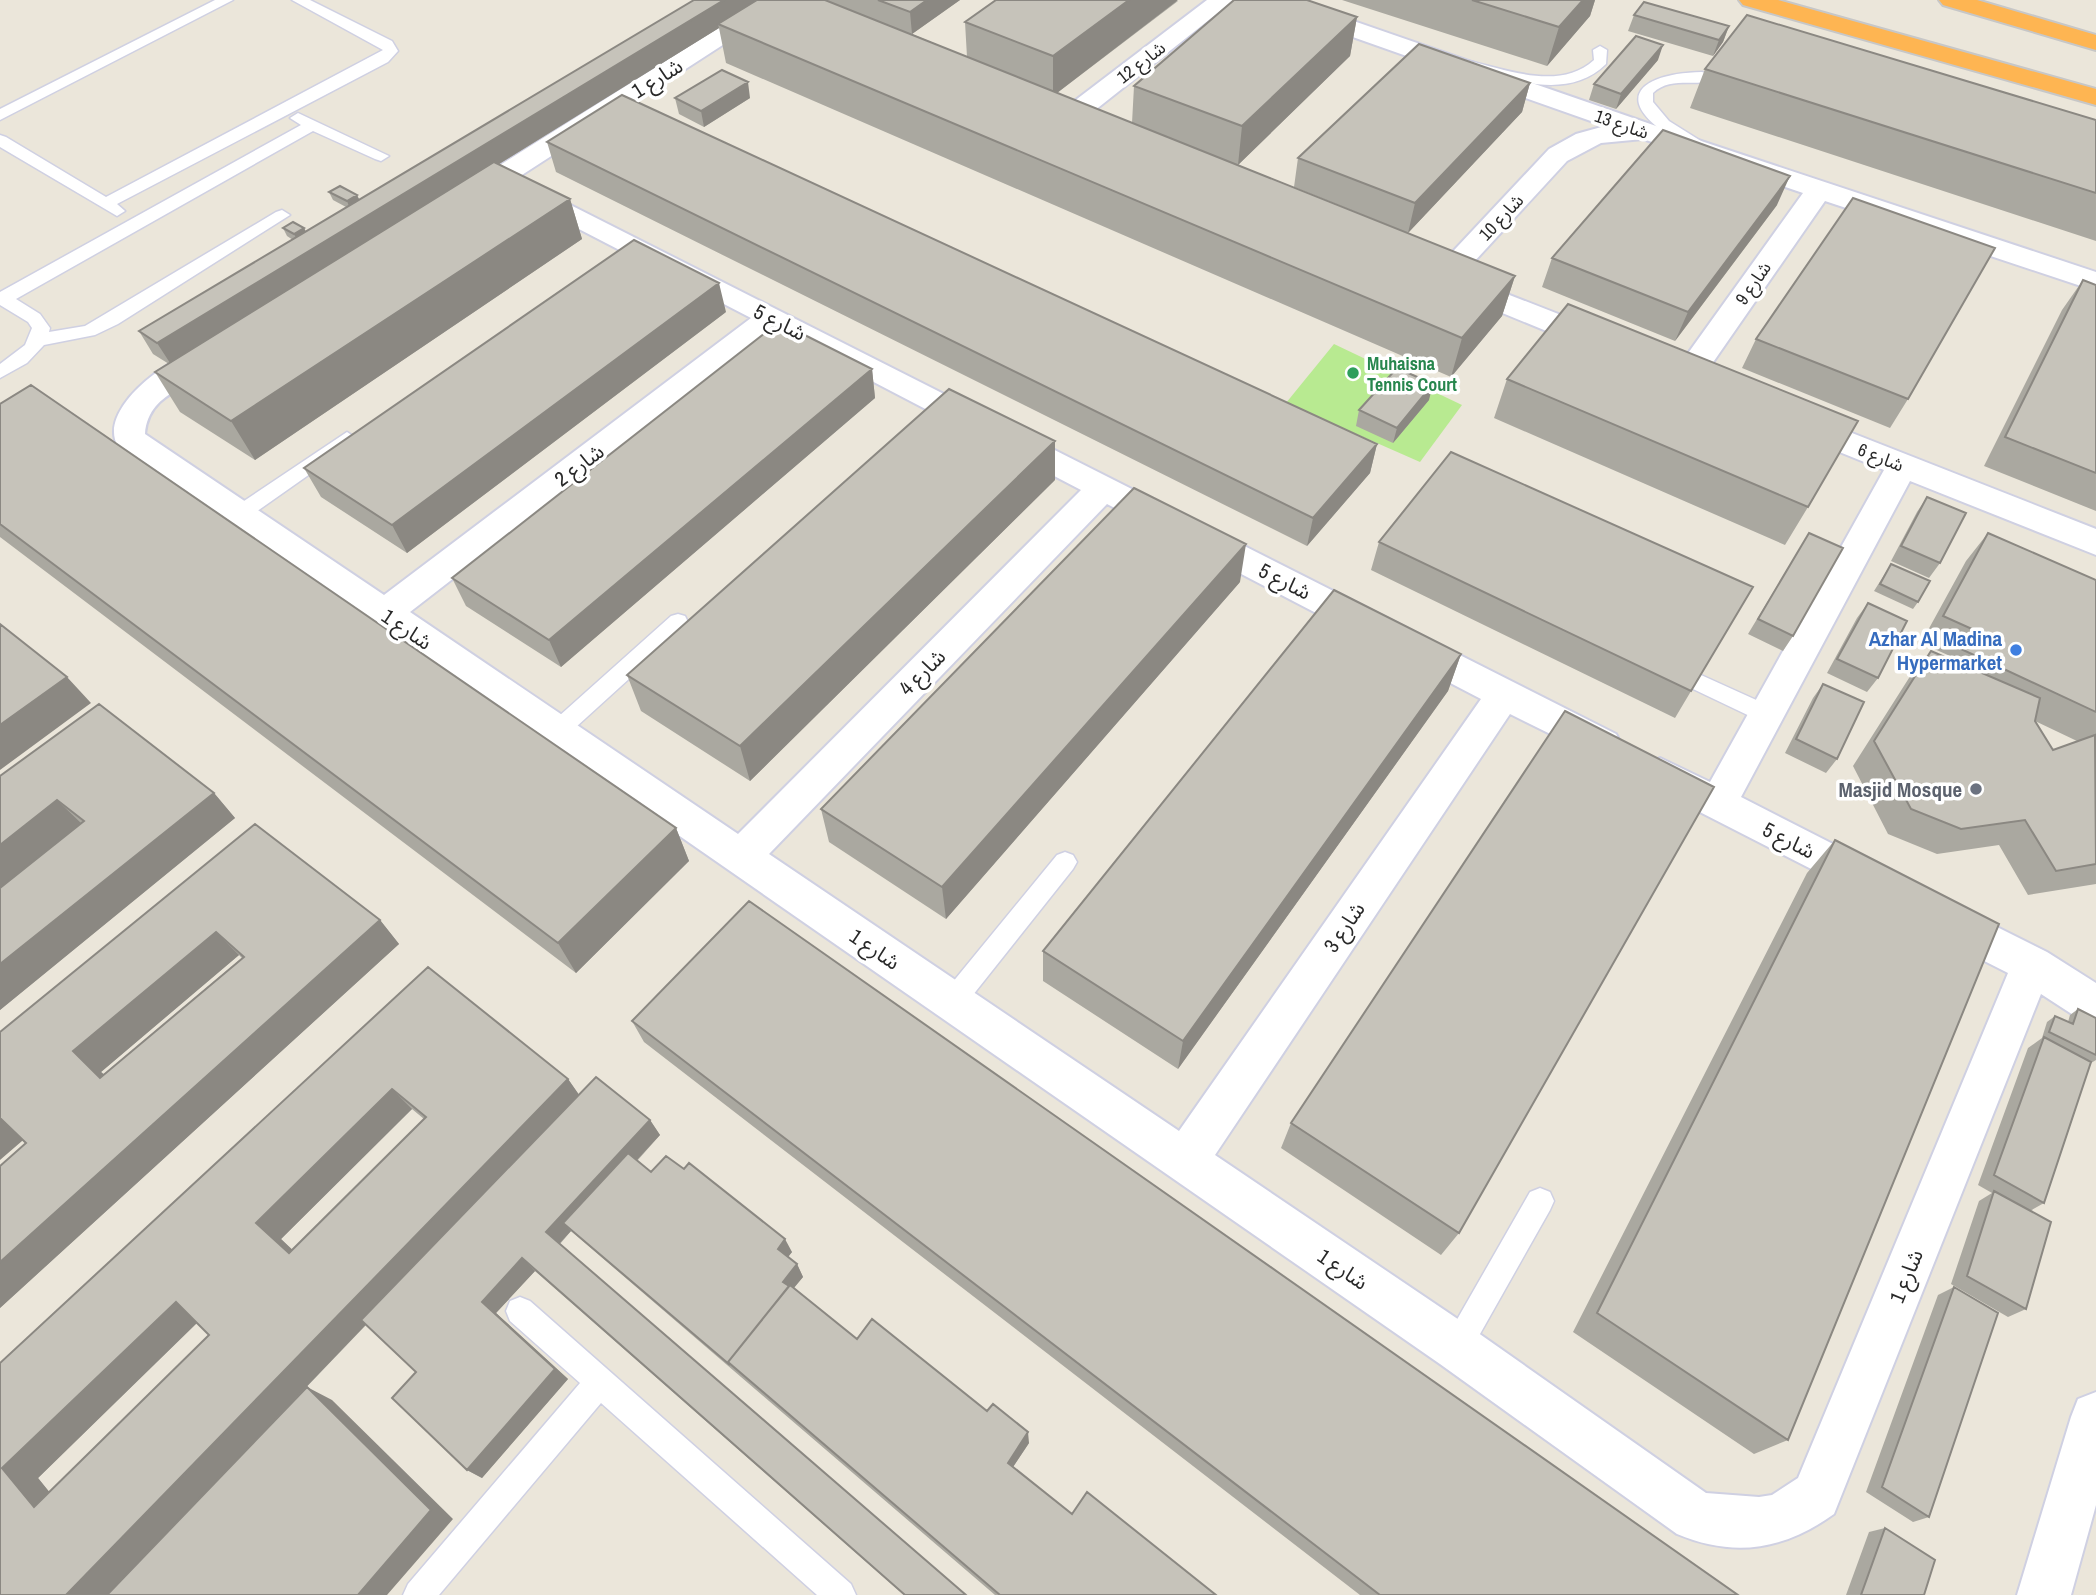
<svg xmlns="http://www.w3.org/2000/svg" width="2096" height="1595" viewBox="0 0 2096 1595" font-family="'Archivo Narrow','Noto Sans Arabic',sans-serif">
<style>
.pitch{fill:#b8ea91}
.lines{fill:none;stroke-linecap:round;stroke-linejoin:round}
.lane-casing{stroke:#cfd0e2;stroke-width:3}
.street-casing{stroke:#cfd0e2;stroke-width:4}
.highway-casing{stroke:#c7c7c7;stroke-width:4}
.lane{fill:#fff;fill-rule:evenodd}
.street{fill:#fff;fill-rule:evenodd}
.highway{fill:#feb552;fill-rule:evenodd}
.wall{fill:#aaa8a0;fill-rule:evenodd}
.shaded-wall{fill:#8b8882}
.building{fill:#c6c3ba;stroke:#8b8882;stroke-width:2;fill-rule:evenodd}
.leisure-dot{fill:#2e9e5b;stroke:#fff;stroke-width:2.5}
.shop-dot{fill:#3f7fe0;stroke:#fff;stroke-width:2.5}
.worship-dot{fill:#6b7280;stroke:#fff;stroke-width:2.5}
.labels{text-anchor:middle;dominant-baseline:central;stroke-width:7;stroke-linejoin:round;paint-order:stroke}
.far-street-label{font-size:18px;fill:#292929;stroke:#fff}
.far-leisure-label{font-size:18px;font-weight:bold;fill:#27864d;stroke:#fff;text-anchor:start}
.street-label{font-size:21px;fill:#292929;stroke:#fff}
.shop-label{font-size:21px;font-weight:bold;fill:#366cbe;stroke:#fff;text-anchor:end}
.worship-label{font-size:21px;font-weight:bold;fill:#5b616d;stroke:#fff;text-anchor:end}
</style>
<rect width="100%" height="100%" fill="#ebe6da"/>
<path class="pitch" d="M1334,344l128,61 -42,57 -134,-59z"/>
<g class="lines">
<defs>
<path id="lane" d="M215,0h18l-233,120v-11z
M292,0h18l82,41 6,10 -10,11 -271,142 8,7 -8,5 -117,-69v-12l6,2 100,60 277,-147z
M1600,46l7,4 -1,14c-32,31 -74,21 -114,11 -10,-2 -23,-3 -30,-10l7,-4c39,9 91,30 125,-1l-1,-10z
M1702,72l16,5c-14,13 -46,-3 -65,16v9l16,19 43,27v6l-6,2c-12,-3 -23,-12 -33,-18 -65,-41 -29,-65 29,-66z
M298,113l91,43 -8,5 -6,-2 -62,-28 -297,168 24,15 10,14 -1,4 36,-6 191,-114 6,-2 8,5 -172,109 -23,11 -51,10 -17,18 -27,15v-14l25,-19 7,-17 -4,-6 -28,-17v-13l301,-167 -11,-7z
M347,432l9,6 -2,5 -108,76h-14l-3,-5 3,-5z
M678,614l7,2 3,6 -3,6 -120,109 -8,3 -8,-3 -3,-6 3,-6 122,-109z
M1701,675l73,33 3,6 -3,6 -8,3 -8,-3 -65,-31 -3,-6 3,-6z
M1065,852l8,3 4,7 -4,7 -112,141 -9,3 -9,-3 -3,-8 3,-8 114,-139z
M1540,1188l10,4 4,9 -4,9 -83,147 -10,4 -10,-4 -4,-10 4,-10 83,-145z
M520,1297l10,4 321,283 5,11h-39l-216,-192 -162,192h-36l5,-11 172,-201 -70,-62 -4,-10 4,-10z"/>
<path id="street" d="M763,0h29l-315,204h-20l-4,-6 4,-6z
M1207,0h27l-164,130h-18l-4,-6 4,-6z
M1258,0h35l366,127 437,145v19l-271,-90 -127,183 -11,3 -11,-3 -4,-7 4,-7 127,-177 -160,-54 -42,4 -34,18 -106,115 151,59 4,7 -4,7 -11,3 -11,-3 -141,-58 -4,-5 -12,-2 -5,-6 121,-129 27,-15 29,-8 -343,-121z
M527,183l1089,551 6,11 -6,11 -13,4 -93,-46 -295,441 259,175 232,163 53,4 13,-2 26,-17 210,-505 -79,-40 -6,-13 6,-13 14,-5 14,5 90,45 49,31v42l-15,-5 -40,-26 -207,520c-50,36 -100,44 -157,20l-237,-170 -1322,-918c-24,-39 66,-104 100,-95l4,7c-20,31 -73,28 -77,76l239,161 367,-277 -234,-121 -4,-6 4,-6zM774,330l307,160 -343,344 -328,-222zM1107,504l374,195 -302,432 -410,-277z
M1796,411l300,118v26l-186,-74 -169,316 141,72 6,12 -6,12 -14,5 -221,-113 -6,-11 6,-11 13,-5 50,24 174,-312 -99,-40 -5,-8 5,-8z
M2096,1392v113l-25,90h-54l54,-178 7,-18z"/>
<path id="highway" d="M1739,0h39l318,89v16l-353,-100z
M1939,0h38l119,35v15l-153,-45z"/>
</defs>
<use href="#lane" class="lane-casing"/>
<use href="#street" class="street-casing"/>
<use href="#highway" class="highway-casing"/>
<use href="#lane" class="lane"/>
<use href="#street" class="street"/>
<use href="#highway" class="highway"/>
</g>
<path class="wall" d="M694,0h266l-48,34 55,23 -2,-35 213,-21 -121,92 75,30 2,-37 223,-69 -7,39 -112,109 277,111 -13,40 -51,61 -725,-314 -7,-35 -220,136 71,35 12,40 -327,221 -75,-48 -25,-40 14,-8 -16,-10 -14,-23 154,-91 -6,-4 -4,-8h21l2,4 40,-25 -13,-7 -4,-8 28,3 2,5z
M1342,0h253l-5,16 -43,50z
M1634,15l95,11 -6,16 -10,14 -85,-25z
M1658,60l-42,49 -27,-9 5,-16z
M1705,69l391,51v121l-406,-133z
M1530,83l-8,29 -114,121 -114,-46 4,-29z
M675,98h75l-46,29 -25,-13z
M547,142l830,302 -7,29 -63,73 -751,-374z
M1777,205l-102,136 -133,-54 10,-29z
M2083,280l13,5v226l-112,-45 78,-156z
M726,312l-319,241 -86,-56 -17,-29z
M1756,339l152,60 -18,29 -148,-60z
M872,369l3,29 -314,269 -95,-61 -14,-28z
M1507,379l301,128 -23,38 -291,-127z
M1429,400l-36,43 -37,-17 3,-16z
M0,404l676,424 13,33 -113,112 -576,-436z
M1055,480l-305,301 -109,-70 -14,-36z
M1927,497l13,66 -11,15 -38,-17 26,-49z
M1809,533l-16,103 -10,15 -35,-17z
M1988,533l108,47v304l-68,11 -29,-50 -62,9 -49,-20 -35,-68 56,-88 22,-27 17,8 2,-3 -29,-13 45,-82zM2035,721l42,20 -24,9z
M1379,542l374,45 -78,131 -304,-148z
M1891,564l27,38 -5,7 -39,-18z
M1240,582l-294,337 -117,-77 -8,-33z
M1868,603l10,75 -11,14 -40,-19 30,-55z
M1461,654l-13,37 -270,378 -135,-88v-30z
M1823,684l14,75 -11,14 -41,-20 28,-55z
M0,776l214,17 21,25 -235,192z
M255,824l125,96 19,24 -399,364v-142l26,-23zM239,955l3,3 -138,116 -3,-2z
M1835,840l-47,600 -34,14 -181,-122 234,-459z
M428,967l140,112 11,16 71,25 10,15 -23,26 14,11 141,80 -4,5 9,7 6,13 -9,11 63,51 130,72 42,32 -16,24 59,47 144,81h-221l-424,-364 -11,13 406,351h-62l-369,-324 -39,42 72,66 -86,99 -15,-8 -51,-98 -50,-47 -259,270h-107v-232zM412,1109l12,10 -132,131 -11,-11zM197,1323l12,12 -160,157 -11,-14z
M2078,1009l18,9v42l-5,3 -47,140 -14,8 -4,98 -18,8 -57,-33 28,-83 13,-8 -14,-8 50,-137 14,-10 5,-16 8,-6 13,6 2,-7z
M632,1021l1106,574h-378l-716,-553z
M1291,1123l168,110 -18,22 -160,-107z
M1954,1287l-25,230 -16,5 -47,-30 72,-197z
M1885,1528l39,67h-78l23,-63z"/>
<path class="shaded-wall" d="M724,0h41l-47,24 1,4 -547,338 -15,-23z
M927,0h33l-48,34 -2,-22z
M1129,0h49l-125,96v-40z
M1583,0h12l-5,16 -43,50 12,-39z
M1357,17l-7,39 -112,109 4,-39z
M1729,26l-6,16 -10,14 6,-16z
M1663,45l-5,15 -42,49 5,-15z
M748,82l2,16 -46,29 -3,-16z
M1530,83l-8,29 -114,121 7,-30z
M1790,176l-13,29 -102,136 13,-29z
M357,195l4,8 -11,6 -3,-8z
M570,199l12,40 -327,221 -24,-39z
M304,228l4,8 -10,6 -4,-8z
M1515,276l-13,40 -51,61 11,-39z
M719,283l7,29 -319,241 -15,-28z
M872,369l3,29 -314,269 -12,-27z
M1433,384l-4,16 -36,43 4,-15z
M1055,441v39l-305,301 -10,-35z
M1377,444l-7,29 -63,73 6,-28z
M1246,544l-6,38 -294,337 -4,-32z
M1461,654l-13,37 -270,378 5,-28z
M67,677l24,26 -91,67v-45z
M214,793l21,25 -235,192v-46z
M57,800l26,25 -83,67v-47z
M676,828l13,33 -113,112 -18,-30z
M380,920l19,24 -399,364v-46z
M216,932l23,23 -138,117 27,26 -28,-20 -27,-27z
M568,1079l14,20 -475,496h-41z
M392,1089l20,20 -131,130 32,30 -24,-16 -33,-30z
M0,1117l29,18 -29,25z
M650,1120l10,15 -88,95 -9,-7 8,8 -13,14 -12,-13z
M785,1239l7,13 -8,10 -6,-13z
M522,1258l13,13 -39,42 72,66 -86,99 -15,-8 15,-168z
M797,1264l6,13 -11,13 -9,-8z
M176,1302l28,14 -166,162 31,38 -35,-9 -32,-39z
M307,1387l25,13 121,119 -66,76h-29z
M1028,1432l1,11 -20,30 -1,-10z"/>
<path class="building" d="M694,0h30l-567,343 -18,-12z
M757,0h68l690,276 -53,62 -744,-314z
M878,0h49l-17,12z
M996,0h133l-76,56 -88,-34z
M1234,0h73l50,17 -115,109 -108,-40z
M1472,0h111l-24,27z
M1644,2l85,24 -10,14 -85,-25z
M1747,15l349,105v73l-391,-124z
M1636,36l27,9 -42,49 -27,-10z
M1419,44l111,39 -115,120 -117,-45z
M722,70l26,12 -47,29 -26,-13z
M622,95l755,349 -64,74 -766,-376z
M1663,130l127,46 -102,136 -136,-54z
M494,162l76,37 -339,222 -76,-49z
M340,186l17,9 -10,6 -18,-9z
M1853,198l142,50 -87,151 -152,-60z
M293,222l11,6 -10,6 -11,-6z
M634,240l85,43 -327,242 -88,-57z
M2083,280l13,5v188l-91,-36z
M1568,304l290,117 -50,86 -301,-128z
M779,322l93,47 -323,271 -97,-62z
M1397,368l36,16 -36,44 -38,-18z
M31,385l645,443 -118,115 -558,-419v-120z
M949,389l106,52 -315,305 -113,-71z
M1451,452l302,135 -62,104 -312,-149z
M1134,488l112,56 -304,343 -121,-78z
M1927,497l39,16 -26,50 -39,-17z
M1809,533l34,15 -50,88 -35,-17z
M1988,533l108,47v132l-135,-63 11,-20 -29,-13z
M1891,564l39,17 -12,21 -38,-18z
M1334,590l127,64 -278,387 -140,-90z
M1868,603l39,18 -29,57 -41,-19z
M0,624l67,53 -67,48z
M1931,651l109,47 -5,23 18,29 42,-15 1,129 -40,7 -31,-51 -64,9 -50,-20 -37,-68z
M1823,684l41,18 -27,57 -41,-20z
M99,704l115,89 -214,171v-76l84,-67 -27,-21 -57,45v-69z
M1565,711l149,76 -255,446 -168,-110z
M255,824l125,96 -380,342v-96l26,-23 -26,-25v-86zM216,932l28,25 -144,121 -27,-27z
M1835,840l164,84 -211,516 -191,-127z
M749,901l989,694h-358l-748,-574z
M428,967l140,112 -502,516h-66v-232zM392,1089l34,28 -137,136 -33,-30zM176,1302l33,33 -175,172 -32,-39z
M2078,1009l18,9v37l-47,-23 6,-16 18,8z
M2044,1037l47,25 -47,141 -50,-28z
M596,1077l54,43 -104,112 420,363h-61l-383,-337 -40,44 73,67 -88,101 -75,-72 24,-26 -55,-52z
M628,1153l23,19 15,-16 18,13 5,-6 96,76 -7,10 19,15 -14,18 6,4 -61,76 2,3 -167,-142z
M1994,1191l57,31 -25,87 -59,-33z
M790,1285l67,54 15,-20 115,92 6,-7 35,28 -20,31 64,51 15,-22 129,103h-216l-272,-233z
M1954,1287l44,26 -69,204 -47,-30z
M307,1387l124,123 -73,85h-251z
M1885,1528l50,32 -11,35h-63z"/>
<circle class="leisure-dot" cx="1353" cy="373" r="7"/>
<circle class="shop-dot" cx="2016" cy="650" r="7"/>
<circle class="worship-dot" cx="1976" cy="789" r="7"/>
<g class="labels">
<g class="far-street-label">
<text transform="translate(1141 62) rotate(-38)">شارع 12</text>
<text transform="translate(1622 124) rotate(19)">شارع 13</text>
<text transform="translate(1501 217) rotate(-47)">شارع 10</text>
<text transform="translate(1753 283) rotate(-55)">شارع 9</text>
<text transform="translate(1881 457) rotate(22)">شارع 6</text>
</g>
<g class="far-leisure-label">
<text x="1367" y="363">Muhaisna<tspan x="1367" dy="21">Tennis Court</tspan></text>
</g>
<g class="street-label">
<text transform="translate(657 78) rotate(-32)">شارع 1</text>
<text transform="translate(780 322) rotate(27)">شارع 5</text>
<text transform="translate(579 465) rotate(-37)">شارع 2</text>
<text transform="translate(1285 581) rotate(27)">شارع 5</text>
<text transform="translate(407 629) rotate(34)">شارع 1</text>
<text transform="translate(922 672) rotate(-45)">شارع 4</text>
<text transform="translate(1789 840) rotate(27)">شارع 5</text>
<text transform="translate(1344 927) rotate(-56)">شارع 3</text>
<text transform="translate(875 949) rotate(34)">شارع 1</text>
<text transform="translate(1343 1269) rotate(34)">شارع 1</text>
<text transform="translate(1906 1276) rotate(-68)">شارع 1</text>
</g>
<g class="shop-label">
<text x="2002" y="638">Azhar Al Madina<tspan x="2002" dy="24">Hypermarket</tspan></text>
</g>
<g class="worship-label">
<text x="1962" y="789">Masjid Mosque</text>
</g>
</g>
</svg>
